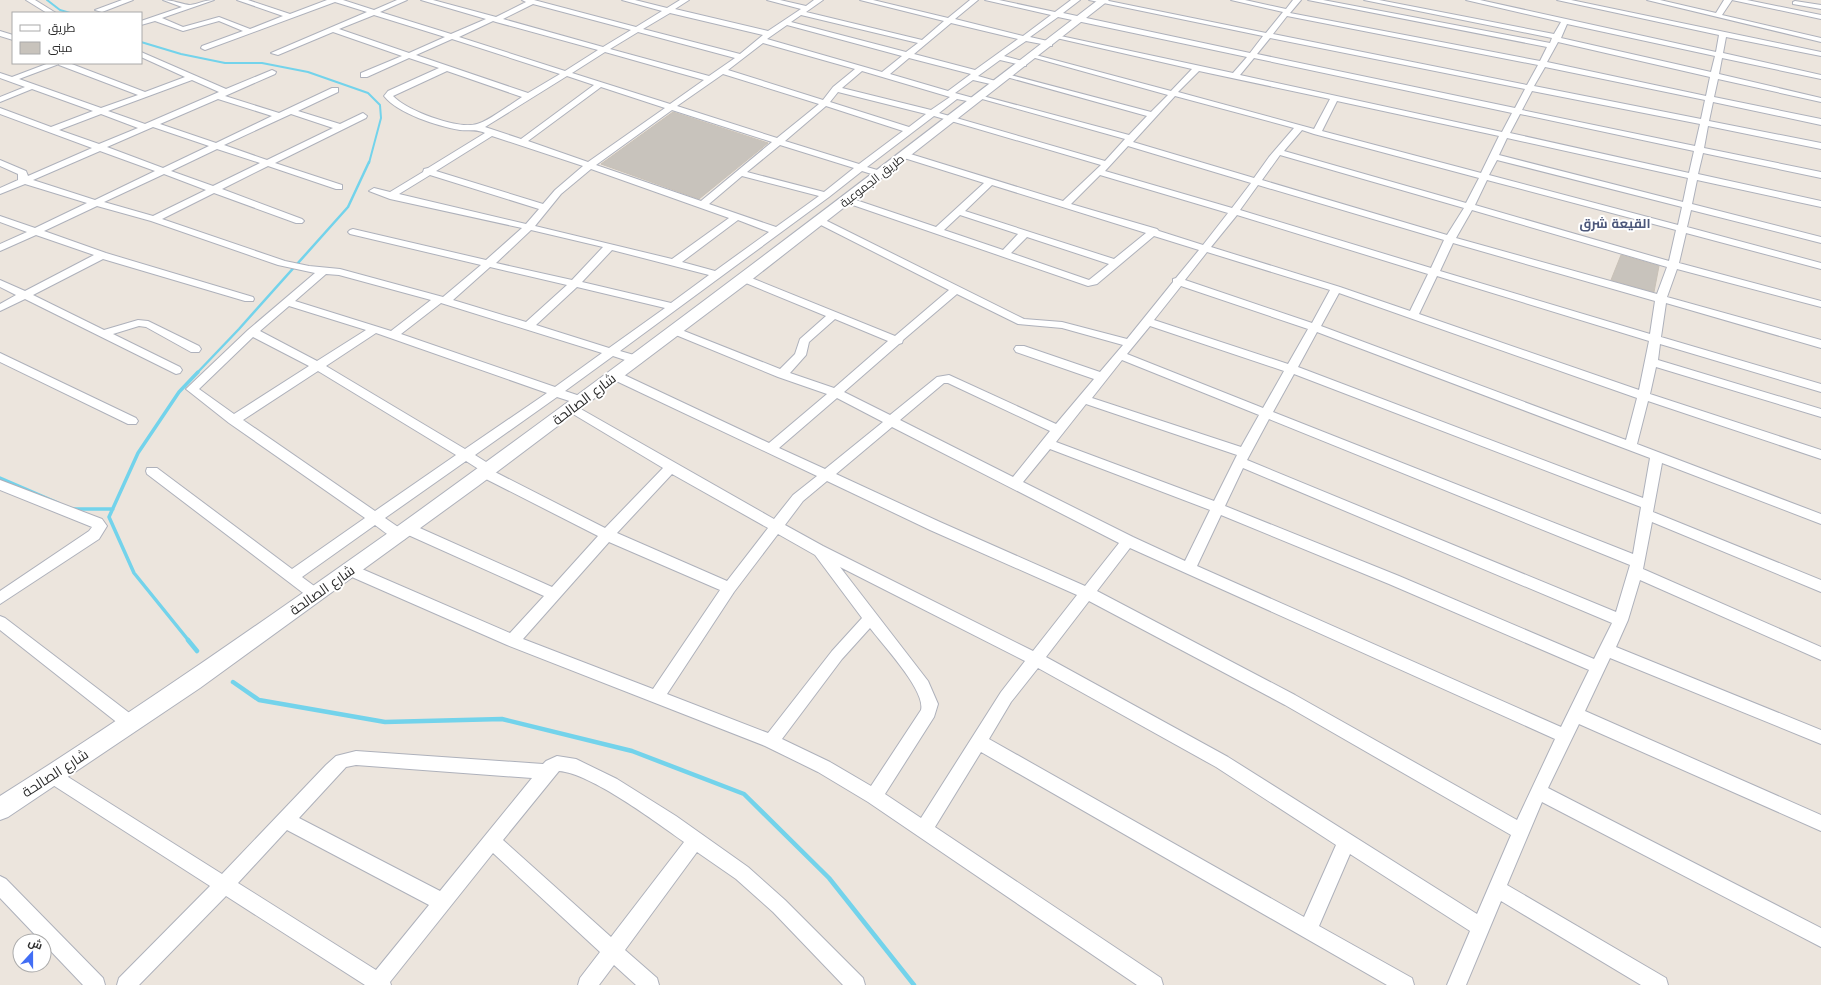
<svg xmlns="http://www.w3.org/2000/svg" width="1821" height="985" viewBox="0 0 1821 985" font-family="Jost,Cairo,sans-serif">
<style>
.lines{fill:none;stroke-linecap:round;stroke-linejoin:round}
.stream-far3{stroke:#73d3eb;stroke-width:2}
.stream-far2{stroke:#73d3eb;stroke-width:2.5}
.stream-far1{stroke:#73d3eb;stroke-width:3.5}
.stream{stroke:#73d3eb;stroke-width:4.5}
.building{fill:#c8c3bc;stroke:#c8c1b7}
.minor-casing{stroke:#aeb1bb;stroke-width:2}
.secondary-casing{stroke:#aeb1bb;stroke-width:2}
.minor{fill:#fff;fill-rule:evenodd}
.secondary{fill:#fff;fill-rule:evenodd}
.labels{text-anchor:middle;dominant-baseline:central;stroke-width:4;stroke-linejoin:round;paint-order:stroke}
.far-street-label{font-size:12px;fill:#2b2b2b;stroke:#fff}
.far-neighbourhood-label{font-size:13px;font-weight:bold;fill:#4c577a;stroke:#fff}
.street-label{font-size:14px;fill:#2b2b2b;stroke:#fff}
</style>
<rect width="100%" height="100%" fill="#ece5dd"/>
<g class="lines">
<path class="stream-far3" d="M47,0l13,10 10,3
M141,42l40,12 44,9h37l46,9 60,21 12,12 1,13 -12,45"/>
<path class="stream-far2" d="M197,373l42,-44 109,-122 21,-45"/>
<path class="stream-far1" d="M0,478l58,25
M70,509h43
M189,641l-55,-68 -25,-56 29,-64 41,-61 19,-20"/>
<path class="stream" d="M188,640l9,11
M233,682l26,18 126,22 117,-3 130,32 112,43 85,84 85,107"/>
</g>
<path class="building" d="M673,112l95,31 -69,56 -98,-35z
M1621,255l38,11 -5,26 -43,-12z"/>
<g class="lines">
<defs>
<path id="minor" d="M26,0h9l21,13h-9z
M122,0h11l-31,12 -7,-2z
M163,0c10,0 18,4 26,5 6,0 16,-5 25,-5l-52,18 21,9 36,-10 31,12 33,-13 -46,-16h11l42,14 37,-14h16l31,10 23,-10h10l-27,12 71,22 35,-15 -65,-19h12l63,17 30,-15 -4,-2h12l102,27 26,-16 -40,-11h13l32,8 13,-8h9l-14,9 93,22 33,-22 -34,-9h13l26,6 8,-6h9l-17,12 116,28 22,-19 -84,-21h13l75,18 22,-18h8l-23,19 68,17 28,-21 -66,-15h14l56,12 16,-12h9l-17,13 187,40 13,-17 -174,-36h15l162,33 17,-21 -52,-12h14l41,9 7,-9h8l-11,13 250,48 7,-14 -239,-47h15l227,43 2,-5 -188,-38h15l175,34 7,-12 -95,-22h14l236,52 3,-17 -162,-35h14l250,52v4l-95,-19 -3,16 98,22v4l-99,-21 -3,16 102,24v4l-103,-23 -4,18 107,22v6l-108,-23 -4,19 112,22v6l-113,-23 -4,22 117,24v6l-118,-25 -5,21 123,27v6l-124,-27 -5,24 129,33v6l-130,-33 -4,17 134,36v6l-135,-36 -7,30 142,38v6l-144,-38 -10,28 154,43v8l-155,-45 -5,34 160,47v8l-161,-48 -2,16 163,49v8l-165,-50 -6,27 171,56v9l-173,-58 -11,43 184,70v10l-159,-61 -9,49 168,68v12l-169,-70 -9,47 178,78v13l-181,-80 -12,40 -12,27 205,83v14l-211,-86 -25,53 236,104v16l-242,-107 -31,64 273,140v19l-279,-145 -35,83 159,93 2,7h-27l-140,-84 -35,84h-19l23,-54 -120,-77 -31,72 93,52 2,7h-27l-406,-233 -46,75 226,151 2,7h-26l-269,-183 -50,-30 -53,-26 -258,-101 -162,-71 -2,-4 2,-4 5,-1 5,1 155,67 34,-37 -138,-62 -1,5c-11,3 -21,-8 -30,-14l-73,52 19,14 2,4 -2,4 -5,2 -5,-2 -164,-125 -1,-3 1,-3h10l135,101 73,-51 -136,-95 -43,-34 62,-59 67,-57 -37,-8 -127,-44 -54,-15 -53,25 62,22 147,44 1,2 -1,2h-8l-142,-42 -70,36 71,35 34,-10 10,1 51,25 2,3 -2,3h-8l-45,-25 -7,-1 -26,8 67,33 2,3 -2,3 -4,1 -151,-75 -25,12v-7l16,-9 -16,-8v-7l25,11 69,-36 -58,-20 -36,16v-7l27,-12 -27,-10v-6l35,12 52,-25 -62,-19 -25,10v-6l18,-8v-6l-18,-8v-6l26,11 2,5 64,-28 -92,-34v-6l51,19 42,-16 -61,-22 -32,13v-5l25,-10 -25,-9v-5l12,4 37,-14h20l76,29 40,-15 -44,-20v-5l85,37 46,-19 4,2 -1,2 -50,22 54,17 53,-25h6v4l-40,19 42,13 23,-11 4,3 -1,2 -91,45 67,22v4h-6l-68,-23 -46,23 80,30 2,2 -2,2h-6l-82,-30 -52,26 123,42 24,5 31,3 103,28 38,-32 -131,-31 -2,-2 2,-2 3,-1 133,31 36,-32 -132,-29 -21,-8 5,-3 16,4 33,-20 1,-3 4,-1 57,-35c-9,-4 -15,-2 -25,-3 -22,-4 -62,-16 -76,-34l4,-5 51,-23 -30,-10 -42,19h-6v-4l41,-17 -69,-24 -55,23 -7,-2 96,-41 -32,-10 -130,48 -4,-2 1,-2 41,-15 -24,-10 -36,10 -28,-10 -14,4v-4l41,-14zM533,4l98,26 -28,17 -100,-28zM670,13l93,22 -23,19 -97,-25zM374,15l71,22 -36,16 -70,-24zM801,15l117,28 -12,9 -115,-30zM1287,16l251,49 -11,20 -254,-51zM1058,17l189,40 -14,16 -177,-38 -4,2 140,32 -21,22 -139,-37 -4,2 140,39 -17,17 -144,-38 -4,2 144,40 -18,19 -150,-40 -4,2 150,42 -20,22 -166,-48 18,-14 20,4v-4l-22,-6 18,-13 26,6v-4l-21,-6 22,-16 26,6v-4l-22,-6 22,-15 26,5v-4l-22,-5zM493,21l3,1 102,28 -33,21 -106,-34zM951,23l67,16 -43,31 -61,-16zM1567,24l148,32 -4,16 -150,-34zM787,25l115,31 -20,16 -115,-33zM638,32l97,26 -26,18 -99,-27zM1270,38l255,51 -10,19 -258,-54zM452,39l108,35 -32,19 -112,-38zM1558,42l152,35 -4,19 -159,-34zM763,43l92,26 -22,18 -10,13 -95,-30zM605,52l99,28 -34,24 -98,-31zM909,58l62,16 -23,17 -58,-17zM1254,58l258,55 -10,19 -262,-57zM59,64v1l79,30 -37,13 -82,-29zM1545,67l160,33 -4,19 -167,-33zM447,71l75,26c-11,7 -35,25 -45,27 -20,6 -71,-14 -84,-28zM862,71l88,26 -19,13 -89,-22zM1199,71l131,28 -16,30 -136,-37zM723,74l96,30 -42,34 -100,-32zM567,76l27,9 -73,54 -36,-12zM192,80l27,12 -74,32 -37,-13zM601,87l64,21 -77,54 -60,-21zM1532,91l168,33 -5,22 -173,-36zM838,92l88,22 -17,13 -79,-25zM1175,96l119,32 -25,29 -15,21 -121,-36zM218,99l54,17 -56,27 -56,-19zM1337,101l162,35 -18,37 -159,-42zM826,106l77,25 -44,33 -74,-23zM672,110l100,32 -71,59 -105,-36zM101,114l37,14 -39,16 -40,-14zM291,114l42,14 -66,32 -43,-15zM1520,114l174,37 -5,22 -179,-40zM934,116l167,49 -38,36 -159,-49 -4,3 1,2 83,26 -48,44 -86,-29h-6v4l244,84 9,-2 57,-48 45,14 -23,28 -3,1v3l-46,57 -65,-17 -38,-3 -201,-100h-6l-2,2 2,2 132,67 -54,46 -146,-59h-8l-1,2 1,2 85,35 -26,23 -5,15 -15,15 -101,-40h-8l-2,2 2,2 107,44 49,17 -58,49 -149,-70 -4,-1 -6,4 2,3 205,97 -24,19 -19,24 -202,-115 -6,4 2,3 95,57 -58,60 -110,-56 1,-2 -2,-3 -19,-12 82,-58 25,8 4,-1 2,-3 -2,-3 -21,-7 48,-35 24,8 4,-1 2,-3 -2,-3 -21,-6 209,-154 33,-26 19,6 3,-1v-4l-17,-5zM153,127l56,19 -46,22 -56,-21zM1302,130l12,4 165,44 -13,25 -182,-52zM492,136l91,30 -28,24 -12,14 -107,-33zM1507,138l181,40 -5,24 -184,-47zM780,145l74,23 -30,24 -77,-20zM1128,146l123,37 -19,25 -127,-37zM217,149l43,14 -47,23 -42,-15zM100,151l55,20 -60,29 -62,-20zM1280,155l184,53 -17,27 -185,-55zM1497,160l185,47 -4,18 -189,-50zM591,169l138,49 -57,41 -137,-33 26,-32zM164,174l42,16 -53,26 -49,-14zM430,175l109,34 -13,15 -127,-30zM1100,175l128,38 -25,32 -44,-14 -2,-2 -86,-25zM742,176l77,20 -43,31 -67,-23zM1487,180l189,50 -7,31 -194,-56zM992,185l154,48 -32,26 -149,-48zM1258,185l186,55 -13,28 -191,-58zM1472,210l195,57 -10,27 -201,-56zM960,215l58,19 -15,16 -59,-20zM1237,215l191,59 -18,37 -70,-24 -129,-40zM738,220l31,12 -54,39 -33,-9zM531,230l72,17 -31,33 -76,-17zM1027,237l82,27 -20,16 -78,-27zM1453,243l202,58 -5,33 -210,-63zM612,250l97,25 -38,28 -89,-21zM1207,252l123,38 -18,33 -127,-43zM490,267l77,18 -41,37 -73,-22zM326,274l13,1 92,25 -40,31 -96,-30zM1437,276l212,65 -10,49 -220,-76zM1181,286l127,43 -20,35 -134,-44zM577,287l88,21 -56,40 -73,-23zM1339,293l298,105 -11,42 -305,-114zM957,294l61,30 44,4 61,17 -23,27 -76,-26h-8l-2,3 2,3 78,27 -38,45 -107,-49 -12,2 -47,38 -46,-23 55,-48 3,-1 1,-3zM441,303l161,50 -47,34 -154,-53zM289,306l77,24 -49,31 -57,-30zM835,319l53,22 -54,47 -44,-15 16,-18 3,-13zM1150,326l134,45 -21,37 -136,-54zM1317,332l333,126 -7,40 -345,-131zM376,333l171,60 -82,56 -139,-83zM253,337l56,29 -75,48 -35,-25zM1122,360l137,55 -18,32 -149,-49zM318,371l138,84 -81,56 -132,-91zM1294,374l347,133 -8,47 -360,-142zM944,383h4l102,48 -37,46 -113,-57zM837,398l46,24 -58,47 -46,-21zM1086,404l151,51 -23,46 -158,-59zM1269,419l361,146 -14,47 -369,-152zM892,427l227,116 -34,43 -145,-64 -104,-48zM1050,449l160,61 -25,51 -52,-24 -110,-55zM466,461l14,9 -1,3 1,3 118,60 -46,51 -139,-62 -5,-1 -5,1 -2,4 -16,-11zM1243,468l369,155 -18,36 -195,-83 -174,-70zM672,474l96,54 -41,53 -110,-48zM827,481l103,49 147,65 -44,56 -210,-105 -38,-21 18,-24zM1221,515l168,69 200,86 -28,57 -364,-161zM778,534l37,21 47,63 -30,33 -64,82 -101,-39 67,-102zM609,542l111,48 -67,99 -130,-50zM1130,548l425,191 -38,81 -222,-125 -198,-104zM840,567l185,94 -24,31 -80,126 -36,-24 49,-77 4,-13 -10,-23zM1089,601l196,104 226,130 -34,79 -249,-157 -182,-100zM870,628c13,17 56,63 51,82l-50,76 -41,-24 -48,-23 60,-80zM1038,668l178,99 120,78 -32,72 -315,-178 22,-37z
M1647,0h13l56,13 8,-13h8l-10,15 99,23v4z
M1732,0h15l74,15v4z
M1795,1l26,4v4l-28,-5v-2z
M0,31l13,4v5l-13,-4z
M0,353l136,65 2,3 -2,3h-8l-128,-62z
M0,480l102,39 5,7 -8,13 -99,65v-13l89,-60 3,-4 -92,-37z
M0,616l5,2 131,100 2,5 -2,5 -6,2 -6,-2 -124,-98z
M356,751l187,13 3,-3 11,-5 19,3 41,20 59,37 72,51 37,33 78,78 2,7h-22l-70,-73 -37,-33 -39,-27 -72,98 32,28 2,7h-23l-22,-20 -15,20h-21l2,-7 20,-26 -107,-99 -103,129 1,3h-26l-139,-89 -87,89h-22l2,-7 91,-92 -165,-106 -2,-5 2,-5 6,-3 6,3 165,104 104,-109 10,-9zM356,765l176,13 -92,113 -141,-73 47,-51zM559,771c31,2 97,51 125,71l-73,95 -108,-97zM287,830l142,75 -53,65 -138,-87z
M0,876l6,3 97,99 2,7h-22l-39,-41v-3h-3l-41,-43z"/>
<path id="secondary" d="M1098,0h11l-359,281 -272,205 -278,202 -192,129 -8,3v-24c135,-85 265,-176 395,-268 238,-171 471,-349 703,-528z"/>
</defs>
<use href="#minor" class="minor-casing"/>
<use href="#secondary" class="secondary-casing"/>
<use href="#minor" class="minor"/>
<use href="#secondary" class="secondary"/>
</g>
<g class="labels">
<g class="far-street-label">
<text transform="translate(872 181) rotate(-38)">طريق الجموعية</text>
</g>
<g class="far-neighbourhood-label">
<text x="1615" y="223">القيعة شرق</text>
</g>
<g class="street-label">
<text transform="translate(584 399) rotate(-37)">شارع الصالحة</text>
<text transform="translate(322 590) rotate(-35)">شارع الصالحة</text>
<text transform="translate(55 773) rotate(-33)">شارع الصالحة</text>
</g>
</g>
<rect x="12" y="12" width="130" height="52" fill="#ffffff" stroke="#aaaaaa"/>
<rect x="20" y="25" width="20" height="6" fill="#ffffff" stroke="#aaaaaa"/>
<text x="48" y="32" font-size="12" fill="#2b2b2b">طريق</text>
<rect x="20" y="42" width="20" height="12" fill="#c8c3bc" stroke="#aaaaaa"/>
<text x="48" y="52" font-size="12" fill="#2b2b2b">مبنى</text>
<g transform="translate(32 953) rotate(21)"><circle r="19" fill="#ffffff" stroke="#aaaaaa"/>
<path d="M0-3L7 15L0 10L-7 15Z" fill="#426ef5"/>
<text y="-6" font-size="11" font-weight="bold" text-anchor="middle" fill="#2b2b2b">ش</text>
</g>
</svg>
